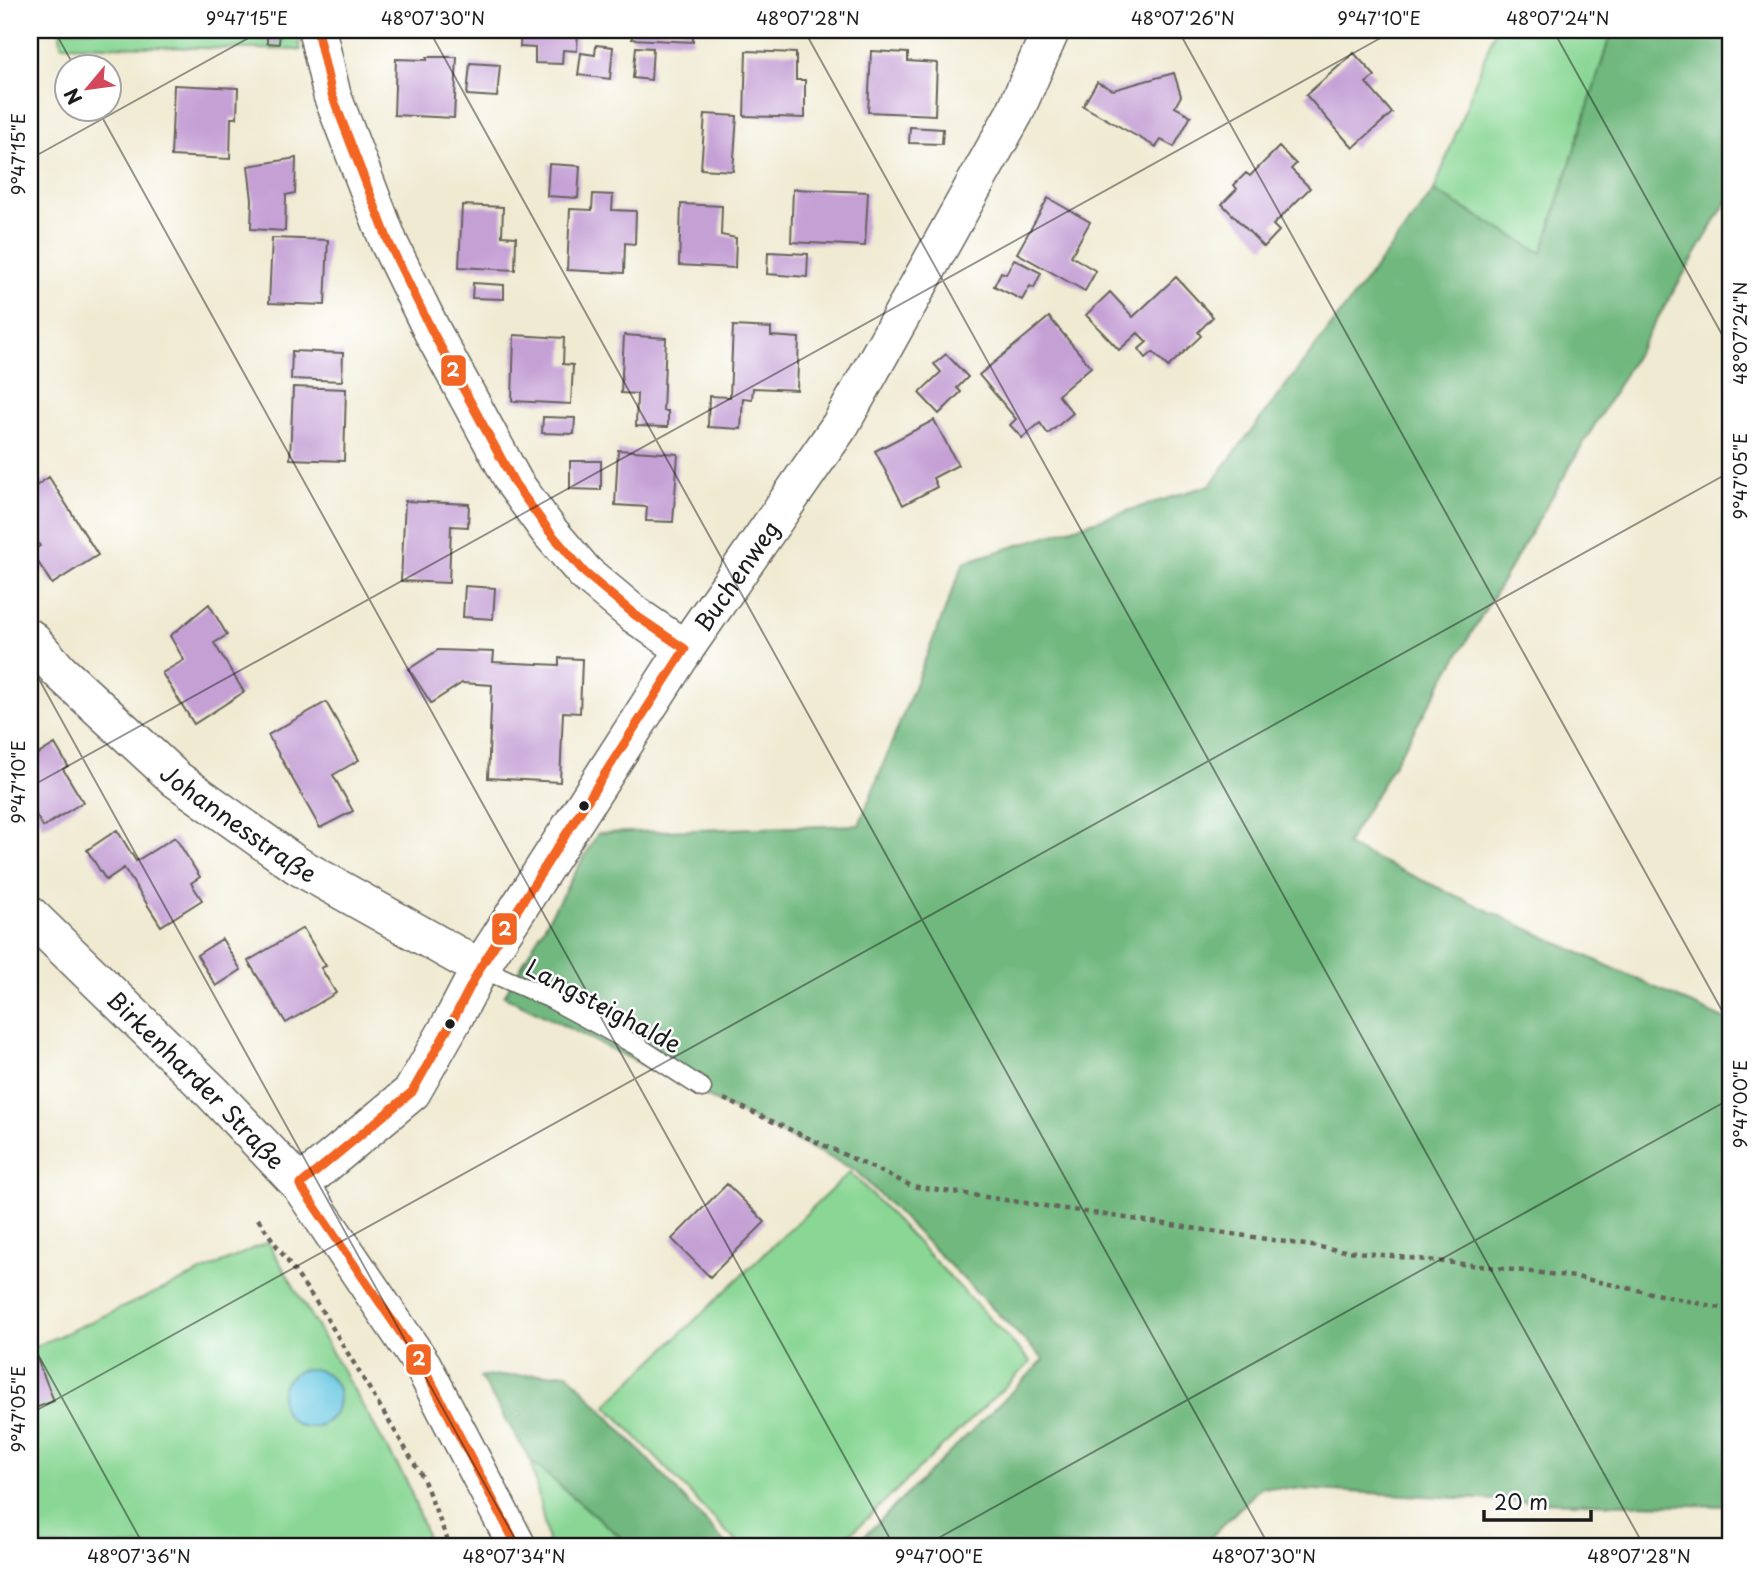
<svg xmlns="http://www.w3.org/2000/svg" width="1760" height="1576" viewBox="0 0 1760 1576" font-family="'Playpen Sans',sans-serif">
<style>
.green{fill:#8ad795;stroke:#537a58;stroke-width:2}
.forest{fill:#6fb87e;stroke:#466a4d;stroke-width:2}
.water{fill:#64c6e2;stroke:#40717f;stroke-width:2}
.building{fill:#c5a0d5}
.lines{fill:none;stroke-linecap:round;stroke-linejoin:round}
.lane-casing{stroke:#66645c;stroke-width:21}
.street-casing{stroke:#66645c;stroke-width:40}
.path{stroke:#66645c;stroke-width:4.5;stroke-dasharray:5 5;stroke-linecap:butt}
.lane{stroke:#fff;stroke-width:18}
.street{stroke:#fff;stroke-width:37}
.bus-1-casing{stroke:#fff;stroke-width:14}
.bus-1{stroke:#f26522;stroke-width:9}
.ticks{fill:none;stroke:#1c1c1c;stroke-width:2;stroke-opacity:0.45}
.bus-dot{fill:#1c1c1c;stroke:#fff;stroke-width:2.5}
.labels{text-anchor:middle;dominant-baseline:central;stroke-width:5;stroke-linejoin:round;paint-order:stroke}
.street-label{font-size:24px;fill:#1c1c1c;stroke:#fff}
.line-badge{stroke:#fff;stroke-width:2.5}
.badge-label{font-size:19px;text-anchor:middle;font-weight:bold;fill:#fff}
.neatline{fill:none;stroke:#1c1c1c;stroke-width:2.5}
.ticks-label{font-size:18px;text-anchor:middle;fill:#1c1c1c}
</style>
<rect width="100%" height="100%" fill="#fff"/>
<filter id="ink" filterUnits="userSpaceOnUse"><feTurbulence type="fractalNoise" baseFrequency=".0143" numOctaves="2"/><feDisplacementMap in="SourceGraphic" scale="14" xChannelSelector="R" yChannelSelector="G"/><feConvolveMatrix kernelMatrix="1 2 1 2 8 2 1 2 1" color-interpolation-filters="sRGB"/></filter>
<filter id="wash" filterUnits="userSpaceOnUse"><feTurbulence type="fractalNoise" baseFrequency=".00686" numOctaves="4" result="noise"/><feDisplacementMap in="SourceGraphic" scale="28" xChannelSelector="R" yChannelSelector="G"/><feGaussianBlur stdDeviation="1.57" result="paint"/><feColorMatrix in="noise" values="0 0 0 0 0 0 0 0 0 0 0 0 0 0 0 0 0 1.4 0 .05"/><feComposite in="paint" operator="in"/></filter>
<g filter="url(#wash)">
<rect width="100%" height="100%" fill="#f0ead2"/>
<path class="green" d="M60,30h236l5,20 -240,-5z
M1495,30h117l-70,224 -108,-63z
M850,1172l181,190 -193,184h-98l-134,-141z
M268,1242l140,242 22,62h-400v-197z
M531,1461l100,85h-82z"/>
<path class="forest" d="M1612,30h118v166l-384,649 384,177v484l-199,-4 -270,-15 -59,59h-348l190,-186 -189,-190 -351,-174 94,-163 261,-8 105,-263 246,-77 224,-294 108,62z
M568,1373l160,173h-97l-100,-85 -51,-84z"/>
<path class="water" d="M281 1398a29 29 0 1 1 58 0a29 29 0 1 1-58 0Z"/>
<g id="blocks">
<path class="building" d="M267,30h13l-1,14 -12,-1z
M521,30h57l-1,21 -14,-1 -1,14 -27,-1v-15l-15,-1z
M632,30h61v12l-61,-3z
M596,45l17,2 -3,32 -32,-4 3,-22 14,2z
M636,47l17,1 -2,32 -18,-2z
M746,51l50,2v27h9v38l-61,-2z
M871,51l37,2v8l29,2 -2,52 -67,-3z
M1354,53l21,23 -9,7 26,30 -39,35 -47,-53z
M427,57h30l-3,61 -60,-3 2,-56 31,1z
M470,63l30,2 -3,32 -30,-2z
M1174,73l7,23 -6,11 16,9 -17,31 -13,-7 -5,7 -73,-41 14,-24 16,8z
M174,85l64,3 -1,30h-6l-1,41 -59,-3z
M705,114l32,2 -4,55 -32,-2z
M910,127l33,2 -1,15 -33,-1z
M1279,147l17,17 -5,5 19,19 -37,37 6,6 -15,16 -42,-43 15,-15 -3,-4 12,-12 4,3z
M296,158l-1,35 -9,2 -1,36 -34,-2 1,-29 -4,-34z
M549,164l31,2 -2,32 -31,-2z
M793,189l75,3 -3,54 -74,-4z
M593,194l20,1 -1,15 24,1 -1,33 -10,-1 -1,30 -57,-3 3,-61 22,1z
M1048,198l42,24 -19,34 25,15 -11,20 -68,-38z
M681,204l41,2 -1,29 15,3 -1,30 -56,-3z
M462,205l41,2 -1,29 14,1 -1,33 -56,-3z
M272,238l56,2 -3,65 -56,-2z
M768,252l40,2 -1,23 -40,-3z
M1014,259l27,14 -7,15 -4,-2 -8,14 -28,-14 7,-14 5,2z
M1176,277l37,40 -15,15 3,4 -33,31 -15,-15 -7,6 -7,-9 8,-7 -9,-9 -19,17 -33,-35 24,-23 23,25z
M473,283l31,2v14l-32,-1z
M1049,317l42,50 -33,28 15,18 -25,21 -8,-11 -18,15 -12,-13 6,-6 -37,-44z
M733,326l38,2v8l28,2 -2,52 -44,-2 -1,11 -9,-1 -2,31 -33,-2 1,-31 21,1z
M514,335l50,3 -1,26 10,1 -2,39 -59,-3z
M624,335l42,3 -3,73h5v16l-32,-1 1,-32 -16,-1z
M292,351l51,2 -1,28 -51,-2z
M946,354l22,23 -11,11 4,4 -22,22 -20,-21 22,-21 -7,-8z
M293,387l53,2 -2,72 -54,-2z
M543,417l32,1 -1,16 -32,-1z
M934,420l24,45 -25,13 4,9 -34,18 -28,-54z
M618,450l60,4 -5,68 -27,-1 1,-14 -32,-2z
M570,461h31v29l-31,-1z
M49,477l49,78 -46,29 -21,-33 9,-5 -10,-16v-40z
M405,501l64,3 -1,23 -17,-1 -2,57 -48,-2z
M465,586l30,2 -2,31 -30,-2z
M209,604l18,31 -13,8 30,49 -50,32 -32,-51 22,-13 -14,-24z
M438,650l56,2 -1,10 66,3v-7l23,1 -2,54 -17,-1 -3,70 -72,-4 4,-93 -30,-2 -31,20 -22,-34z
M326,702l33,58 -26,15 20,36 -33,17 -52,-93z
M55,744l13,22 -5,3 20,33 -40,25 -13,-22v-46z
M117,830l19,31 39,-24 25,40 -9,6 11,17 -41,26 -37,-58 -18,12 -19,-30z
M303,928l23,38 -5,2 15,25 -50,30 -38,-62z
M222,939l19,31 -25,16 -19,-31z
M727,1184l38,38 -55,55 -38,-38z
M35,1354l19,47 -24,9v-54z"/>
</g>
</g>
<g filter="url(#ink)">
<use href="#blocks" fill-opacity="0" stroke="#66645c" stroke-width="2"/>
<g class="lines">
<defs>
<path id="lane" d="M480,968l69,30 90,49 63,41"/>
<g id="street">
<path d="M317,30l15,65 57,148 43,88 83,153 34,47 36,42 50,42 50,34"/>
<path id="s1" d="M30,638l29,33 117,108 122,87 182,102"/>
<path id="s2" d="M30,915l182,177 88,93 123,181 94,180"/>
<path id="s3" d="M300,1185l112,-93 42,-74 26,-50 205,-319 156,-225 174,-312 36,-82"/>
</g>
</defs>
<use href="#lane" class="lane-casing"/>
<use href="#street" class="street-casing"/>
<path class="path" d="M724,1099l188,87 427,64 237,27 154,33
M258,1219l65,93 99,164 28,70"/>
<use href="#lane" class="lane"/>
<use href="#street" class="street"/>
<defs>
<path id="bus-1" d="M317,30l15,65 57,148 43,88 83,153 34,47 36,42 50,42 50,34
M300,1185l112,-93 42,-74 26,-50 205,-319
M300,1185l123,181 94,180"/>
</defs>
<use href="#bus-1" class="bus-1-casing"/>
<use href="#bus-1" class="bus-1"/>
</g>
</g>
<path class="ticks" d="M54,30l20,36M429,30l840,1516M804,30l840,1516M1178,30l552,995M1553,30l177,319M97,108l797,1438M30,159l233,-129M30,663l489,883M30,787l1365,-757M30,1340l114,206M30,1414l1700,-942M924,1546l806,-447"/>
<g class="bus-dot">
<circle cx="584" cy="806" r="6"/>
<circle cx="450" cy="1024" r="6"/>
</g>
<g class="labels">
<g class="street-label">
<text stroke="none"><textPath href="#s3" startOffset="756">Buchenweg</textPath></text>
<text stroke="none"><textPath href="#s1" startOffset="280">Johannesstraße</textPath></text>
<text transform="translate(604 1005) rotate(28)">Langsteighalde</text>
<text stroke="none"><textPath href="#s2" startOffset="234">Birkenharder Straße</textPath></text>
</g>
</g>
<g class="line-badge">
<rect x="440" y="354" width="27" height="33" rx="7" fill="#f26522"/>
<rect x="491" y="912" width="27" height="34" rx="7" fill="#f26522"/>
<rect x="405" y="1343" width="27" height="33" rx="7" fill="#f26522"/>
</g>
<g class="badge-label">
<text x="453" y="377">2</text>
<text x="505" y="936">2</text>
<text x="419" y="1366">2</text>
</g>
<rect width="1760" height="1576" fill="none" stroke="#fff" stroke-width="77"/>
<g transform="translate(88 88) rotate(241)"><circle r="33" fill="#ffffff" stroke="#a4a4a4" stroke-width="2"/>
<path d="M0-5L12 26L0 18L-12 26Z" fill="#d1495b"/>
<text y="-10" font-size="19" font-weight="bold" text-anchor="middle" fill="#1c1c1c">N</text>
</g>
<path d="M1484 1510v10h107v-10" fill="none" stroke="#1c1c1c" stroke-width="3.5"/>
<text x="1494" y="1510" font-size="21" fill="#1c1c1c" stroke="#ffffff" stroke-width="5" paint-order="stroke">20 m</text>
<rect x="38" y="38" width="1684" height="1500" class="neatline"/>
<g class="ticks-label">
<text x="247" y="25">9°47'15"E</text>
<text x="433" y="25">48°07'30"N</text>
<text x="808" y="25">48°07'28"N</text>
<text x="1183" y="25">48°07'26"N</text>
<text x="1379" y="25">9°47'10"E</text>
<text x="1558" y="25">48°07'24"N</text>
<text transform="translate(19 154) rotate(-90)" y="6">9°47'15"E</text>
<text transform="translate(1741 333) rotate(-90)" y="6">48°07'24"N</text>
<text transform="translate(1741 476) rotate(-90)" y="6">9°47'05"E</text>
<text transform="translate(19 782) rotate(-90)" y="6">9°47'10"E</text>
<text transform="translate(1741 1104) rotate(-90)" y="6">9°47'00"E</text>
<text transform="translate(19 1409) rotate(-90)" y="6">9°47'05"E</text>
<text x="139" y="1563">48°07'36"N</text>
<text x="514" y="1563">48°07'34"N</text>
<text x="939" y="1563">9°47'00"E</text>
<text x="1264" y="1563">48°07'30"N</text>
<text x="1639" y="1563">48°07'28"N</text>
</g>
</svg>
